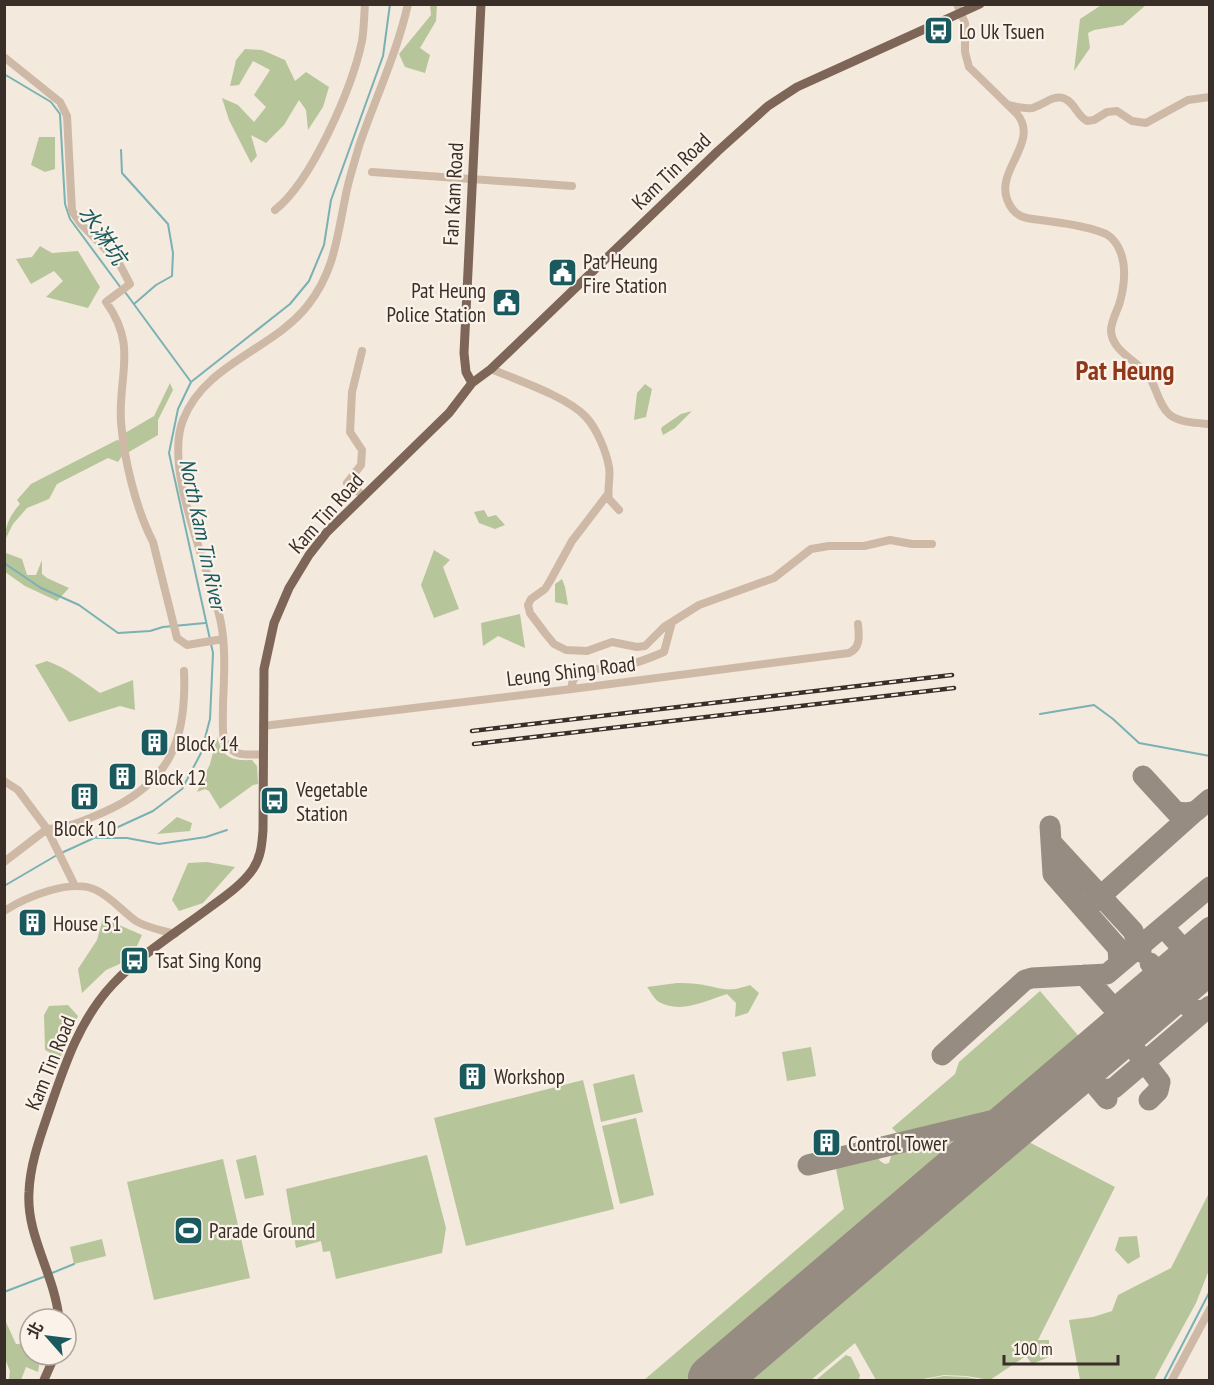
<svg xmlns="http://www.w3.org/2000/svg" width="1214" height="1385" viewBox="0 0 1214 1385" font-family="'PT Sans Narrow','Noto Sans TC',sans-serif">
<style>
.green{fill:#b7c59b}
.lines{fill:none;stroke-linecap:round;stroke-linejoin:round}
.stream{stroke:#79b1b4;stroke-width:2}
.taxiway{stroke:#978c82;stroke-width:21}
.runway{stroke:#978c82;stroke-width:51}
.minor{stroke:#ceb9a7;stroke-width:8}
.major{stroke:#7d6558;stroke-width:9}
.rail-casing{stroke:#3a2e28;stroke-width:4.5}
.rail{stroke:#fbf3ea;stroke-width:2;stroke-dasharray:7;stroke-linecap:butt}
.labels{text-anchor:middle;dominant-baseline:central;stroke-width:4.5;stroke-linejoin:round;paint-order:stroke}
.poi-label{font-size:21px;fill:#3a2e28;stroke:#fbf3ea;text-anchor:start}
.street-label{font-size:21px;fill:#3a2e28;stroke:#fbf3ea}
.water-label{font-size:22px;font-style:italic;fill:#1a5a5f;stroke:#fbf3ea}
.district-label{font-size:27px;font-weight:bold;fill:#90371a;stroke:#fbf3ea}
</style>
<rect width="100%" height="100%" fill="#f4e9dd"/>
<path class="green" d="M1103,4l43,1 -23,20 -29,5 -6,3 2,15 -16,23 6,-52z
M430,5h7l-1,16 -16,27 10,7 -5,18 -20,-6 -6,-13 32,-39z
M245,49l17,1 23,10 10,21 11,-9 23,15 -6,20 -15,23 -2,-20 -7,-10 -15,25 -18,18 -15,-8 6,21 -6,7 -22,-43 -7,-22 16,7 16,17 12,-15 -12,-12 16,-25 -17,-9 -14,24 -9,1 6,-26z
M39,137h16v32l-10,3 -14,-7z
M40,246l12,7 26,-2 22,36 -12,21 -42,-11 17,-16 -9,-10 -23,13 -15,-25 16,-2z
M170,383l3,7 -15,30v15l-36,21 -4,6 -10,-4 -51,26 -8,15 -22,9 -14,16 -8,16c0,-14 5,-25 15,-36l-3,-4 14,-16 86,-44 7,2 1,-9 29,-17z
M645,384l7,5 -6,28 -12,3 3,-27z
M692,411l-17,17 -12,7 -2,-6 1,-2 19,-13z
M484,510l4,7 8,-2 9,10 -10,4 -16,-6 -5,-11z
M5,549l1,4 16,6 5,16h9l6,-15v14l5,4 22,10 -12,13 -32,-15 -20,-14z
M434,550l16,10 -7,7 16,42 -25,9 -13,-33z
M562,579l3,8 3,18 -13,-3v-18z
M520,614l5,34 -27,-12 -15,10 -2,-23z
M47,661c20,7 36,20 53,32l33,-13 2,30 -15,-4 -51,16 -34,-57z
M217,737c6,20 13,24 35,23l5,6 1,18 -5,1 -33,24 -11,-18 -4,-2 -8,3 13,-28z
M177,817l15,6 -2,8 -33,3z
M207,862l28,5 -32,36 -24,8 -7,-11 16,-37z
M103,918l39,17 -11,24 -25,11 -24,23 -4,-24 19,-29z
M677,983c7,0 14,0 20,1 25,3 27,10 53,1l9,8 -11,20 -13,4 1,-14 -9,-9c-22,7 -46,20 -68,8 -5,-3 -8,-10 -12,-15z
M1040,991l42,49 -88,75 -92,23 -10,-10 63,-54 4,-12z
M68,1005l10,11 -18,42 -15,-8 -1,-35 5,-9z
M811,1047l5,29 -29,5 -5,-29z
M634,1074l9,38 -42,10 -8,-38z
M583,1080l31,129 -148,37 -32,-128z
M636,1118l18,77 -34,9 -18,-78z
M980,1128l-295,252h-41l200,-171 -9,-45 41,-11 4,8 5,3 4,-1 4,-13z
M1027,1141l88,46 -77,153h11v17l-17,7 -6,-8 -36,24 -24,-4 -22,-1 -26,5h-42l-21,-37 -44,37h-64z
M256,1155l8,40 -19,4 -9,-39z
M427,1155l19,73 -4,25 -106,26 -6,-28 -7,1 -2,-11 -25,7 -10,-59z
M223,1159l27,119 -96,22 -27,-118z
M1209,1193v77l-13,33 -42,77h-74l-11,-60 24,-3 19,-6 6,-16 53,-27z
M1137,1236l3,21 -12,7 -13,-14 4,-13z
M102,1239l4,17 -32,8 -4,-17z
M5,1320l11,24 14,-1v12h11l-3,17 -12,-5 -5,13h-12l1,-9 -5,-12z
M846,1355l5,2 9,18 -1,5h-43z
M944,1376l22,1 16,3h-60z"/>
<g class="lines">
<path class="stream" d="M4,74l47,28 9,12 5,90 5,15 51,69
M121,150l1,23 46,51 5,29 -1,23 -16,9 -22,19
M125,292l66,90
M4,563l37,25 38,17 39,28 32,-2 13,-4 42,-4
M1040,714l54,-9 19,14 26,24 71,13
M97,838h30l32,6 47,-7 21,-7
M4,886l53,-31 96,-44 29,-22 19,-36 9,-34 3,-66 -44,-200 9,-44 13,-27 99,-78 19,-23 15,-36 7,-45 52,-144 7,-52
M52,1273l22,-9
M4,1292l42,-16
M1164,1380l46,-89"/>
<path class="taxiway" d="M1143,776l33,36 11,1 9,-2 14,-12
M1050,826l3,48 65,74 1,16
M1051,842l82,89 8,21
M1085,910l113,-101
M1161,929l6,2 43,48
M1150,963l39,44 7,4 8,-1
M1084,975l27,30 6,1 93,-79
M1136,1051l24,31 -2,9 -9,9
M942,1055l83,-75 7,-2 75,-4 103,-87
M1080,1067l27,32
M1099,1088l4,2 11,-2 96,-82
M808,1165l220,-53"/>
<path class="runway" d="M713,1380l497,-424"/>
<path class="minor" d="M957,4l8,19v29l4,15 48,47c23,27 -21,56 -10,85 8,22 23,19 41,22 15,2 45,7 58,13 6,3 12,11 14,17 7,16 4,38 -1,54 -3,8 -8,17 -8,26 1,20 26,30 37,44 9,12 10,30 22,40 11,8 27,8 40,9
M4,57l56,45 7,14 5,95 9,13 38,39 11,21 -24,18c32,44 12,73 15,120 3,38 15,87 32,120l24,96 10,7 36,-6
M1008,105c8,2 16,4 24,3 10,-2 20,-13 31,-10 12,4 13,17 24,23l7,-1 13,-8 10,-1 15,10 14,2 42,-23 22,-3
M372,172l200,14
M275,210c37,-29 77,-122 87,-169 2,-12 2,-24 3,-37
M362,351l-10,41 -2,40 12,18 -1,15 -14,18 17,13
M491,369c26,11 77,28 95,48 11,12 20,34 23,50 2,10 -2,21 0,32l10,11
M608,494l-36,47 -22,40 -5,8 -14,10 -3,6 2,8 15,20 9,11 12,6 21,1 25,-9 25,5 8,-1 19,-19 35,-22 75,-27 37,-29 18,-3h35l26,-6 22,4h20
M572,689c-3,-22 31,-20 46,-22 15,-2 32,-9 46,-15l8,-30
M263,726l309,-37 277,-36c12,-5 10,-18 9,-29
M263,754c-16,1 -30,3 -39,-13 -2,-12 -1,-25 -1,-37 1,-26 3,-55 -2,-81 -11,-55 -58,-152 -38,-203 22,-57 90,-70 125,-115 26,-33 29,-67 37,-106 3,-18 9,-35 14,-53 16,-47 38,-93 49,-142
M4,781l14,9 29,39 28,57
M47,829c22,-1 38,-9 57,-17 66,-29 83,-72 80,-141
M4,862l43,-33
M4,911c22,-14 67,-33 92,-21 15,7 26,21 40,31 11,7 26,9 39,13
M1172,1380l38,-71"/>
<path class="major" d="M472,383l-6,-11 -2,-19 17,-349
M59,1319c-4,-44 -33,-83 -30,-127 1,-29 12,-57 21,-84 15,-44 30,-89 63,-124 27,-29 64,-52 96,-76 15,-11 33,-23 44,-39 8,-12 9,-25 10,-39l1,-161 10,-46 15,-35 20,-33 18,-23 122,-119 23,-30 19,-14 227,-218 50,-45 29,-19 183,-83
M44,1380l11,-25"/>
<defs>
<path id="rail" d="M472,731l480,-56
M474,744l480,-56"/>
</defs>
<use href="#rail" class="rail-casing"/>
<use href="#rail" class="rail"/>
</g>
<defs>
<symbol id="bus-square" viewBox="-11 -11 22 22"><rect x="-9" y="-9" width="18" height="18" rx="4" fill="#1a5a5f" stroke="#fbf3ea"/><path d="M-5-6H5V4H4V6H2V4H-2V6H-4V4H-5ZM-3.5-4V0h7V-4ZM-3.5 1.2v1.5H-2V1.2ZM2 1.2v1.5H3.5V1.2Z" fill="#fff"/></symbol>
<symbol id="civic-square" viewBox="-11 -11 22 22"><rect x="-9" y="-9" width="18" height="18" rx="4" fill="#1a5a5f" stroke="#fbf3ea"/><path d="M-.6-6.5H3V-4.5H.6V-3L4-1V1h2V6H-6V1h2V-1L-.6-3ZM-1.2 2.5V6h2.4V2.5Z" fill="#fff"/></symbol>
<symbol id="building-square" viewBox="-11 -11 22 22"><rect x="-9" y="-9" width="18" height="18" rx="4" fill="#1a5a5f" stroke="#fbf3ea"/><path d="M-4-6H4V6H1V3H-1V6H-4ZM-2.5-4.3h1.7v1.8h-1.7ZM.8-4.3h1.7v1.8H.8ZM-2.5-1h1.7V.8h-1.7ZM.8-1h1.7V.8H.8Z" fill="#fff"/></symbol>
<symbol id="stadium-square" viewBox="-11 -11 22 22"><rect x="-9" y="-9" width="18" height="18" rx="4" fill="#1a5a5f" stroke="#fbf3ea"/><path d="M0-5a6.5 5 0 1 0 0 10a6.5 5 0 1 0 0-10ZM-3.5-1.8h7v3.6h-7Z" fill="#fff"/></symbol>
</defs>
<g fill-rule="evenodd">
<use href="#bus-square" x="922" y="14" width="33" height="33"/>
<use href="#civic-square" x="546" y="256" width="33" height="33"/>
<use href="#civic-square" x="490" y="286" width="33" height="33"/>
<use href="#building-square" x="138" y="726" width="33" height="33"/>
<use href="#building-square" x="106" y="760" width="33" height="33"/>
<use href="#building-square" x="68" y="780" width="33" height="33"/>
<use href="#bus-square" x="258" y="784" width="33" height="33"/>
<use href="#building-square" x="16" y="906" width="33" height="33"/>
<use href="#bus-square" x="118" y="944" width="33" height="33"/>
<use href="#building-square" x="456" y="1060" width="33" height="33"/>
<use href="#building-square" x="810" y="1126" width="33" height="33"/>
<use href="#stadium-square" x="172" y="1214" width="33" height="33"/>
</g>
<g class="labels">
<g class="poi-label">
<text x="959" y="31">Lo Uk Tsuen</text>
<text x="583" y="261">Pat Heung<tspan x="583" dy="24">Fire Station</tspan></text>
<text x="486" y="290" text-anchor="end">Pat Heung<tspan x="486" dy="24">Police Station</tspan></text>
<text x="176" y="743">Block 14</text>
<text x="144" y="777">Block 12</text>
<text x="296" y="789">Vegetable<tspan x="296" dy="24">Station</tspan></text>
<text x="85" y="828" text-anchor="middle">Block 10</text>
<text x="53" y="923">House 51</text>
<text x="155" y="960">Tsat Sing Kong</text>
<text x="494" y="1076">Workshop</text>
<text x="848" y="1143">Control Tower</text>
<text x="209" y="1230">Parade Ground</text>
</g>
<g class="street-label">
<text transform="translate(671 171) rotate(-44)">Kam Tin Road</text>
<text transform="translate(453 194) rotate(-87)">Fan Kam Road</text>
<text transform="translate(326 513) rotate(-48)">Kam Tin Road</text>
<text transform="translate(571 671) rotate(-7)">Leung Shing Road</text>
<text transform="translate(50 1063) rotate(-68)">Kam Tin Road</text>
</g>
<g class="water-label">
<text transform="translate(103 235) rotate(55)">水淋坑</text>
<text transform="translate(203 534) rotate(78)">North Kam Tin River</text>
</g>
<g class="district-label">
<text x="1125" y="370">Pat Heung</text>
</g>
</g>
<rect width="1214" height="1385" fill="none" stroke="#3a2e28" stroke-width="12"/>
<g transform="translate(48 1337) rotate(298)"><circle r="28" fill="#fbf3ea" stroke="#aea49c" stroke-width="1.5"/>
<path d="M0-4.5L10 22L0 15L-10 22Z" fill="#1a5a5f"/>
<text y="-9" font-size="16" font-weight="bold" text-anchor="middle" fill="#3a2e28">北</text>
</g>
<path d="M1004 1355v9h114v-9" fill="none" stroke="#3a2e28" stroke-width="3"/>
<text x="1013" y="1355" font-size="18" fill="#3a2e28" stroke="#fbf3ea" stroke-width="4.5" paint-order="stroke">100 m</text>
</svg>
